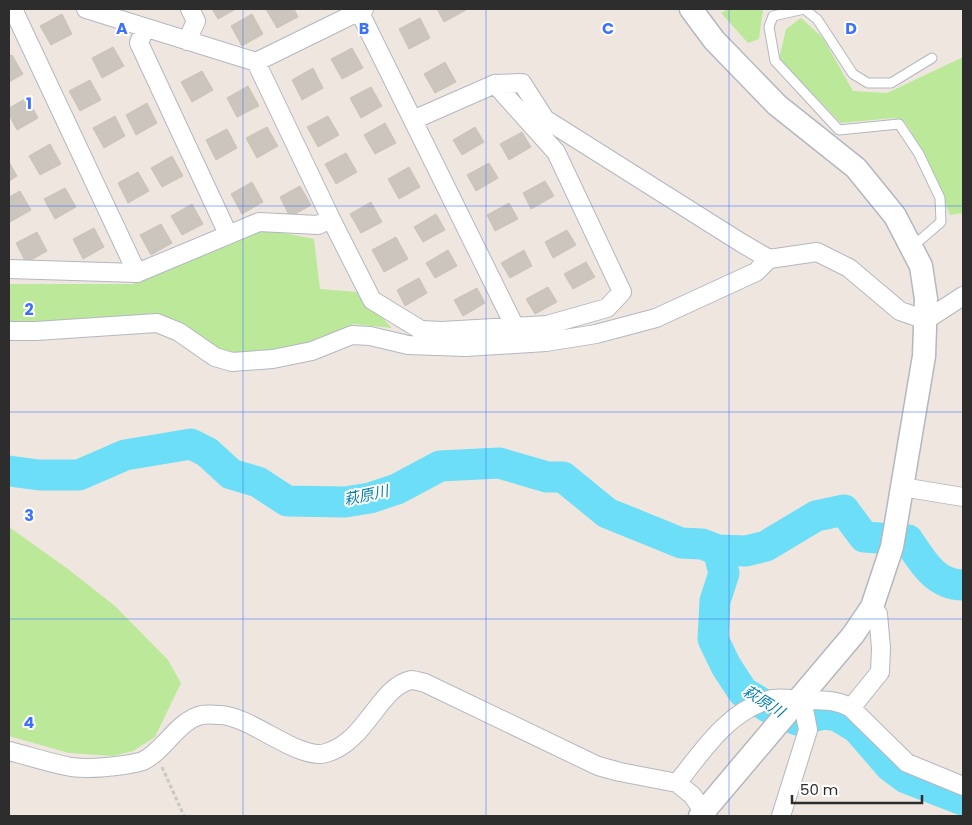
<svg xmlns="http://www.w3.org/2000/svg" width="972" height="825" viewBox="0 0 972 825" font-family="Poppins,'Noto Sans JP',sans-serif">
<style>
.green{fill:#bbe999}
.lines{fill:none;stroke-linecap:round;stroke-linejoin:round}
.river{stroke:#6cdef7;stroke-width:31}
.building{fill:#cbc5bd;stroke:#cbc3b8}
.service-casing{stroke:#b3b7c1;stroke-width:11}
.minor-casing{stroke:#b3b7c1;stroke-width:20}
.tertiary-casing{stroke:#b3b7c1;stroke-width:25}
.path{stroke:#c8c8c8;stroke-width:3;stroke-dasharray:4 2.5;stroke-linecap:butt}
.service{stroke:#fff;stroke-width:9}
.minor{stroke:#fff;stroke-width:18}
.tertiary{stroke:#fff;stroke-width:22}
.grid{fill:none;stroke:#3c71ff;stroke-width:1;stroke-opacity:0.55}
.labels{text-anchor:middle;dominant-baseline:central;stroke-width:4;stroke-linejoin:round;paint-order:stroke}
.water-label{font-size:15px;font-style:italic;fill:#057fa9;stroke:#fff}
.grid-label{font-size:16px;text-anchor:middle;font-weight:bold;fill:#3c71ff;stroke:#fff;stroke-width:4;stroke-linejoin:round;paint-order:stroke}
</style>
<rect width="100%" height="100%" fill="#efe7df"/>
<path class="green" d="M728,9h37l-2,1 -4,29 -11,4 -27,-30z
M801,18l22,20 30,53 34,2 76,-36v156l-13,2 -24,-59 -21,-34 -11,-4 -53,5 -62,-64 7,-30z
M264,229l50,10 6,50 37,3 35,36 -39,-4 -37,22 -80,12 -21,-6 -51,-33 -155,7v-42h124z
M9,527l59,42 47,37 53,54 13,23 -26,54 -22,14 -20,5 -44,-3 -60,-17z"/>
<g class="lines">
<path class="river" d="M9,471l30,4h40l46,-20 66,-11 16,8 24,22 27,8 29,19 58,1 25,-4 27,-9 43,-23 59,-3 48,14h16l44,36 74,30 21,1 16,6 28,1 20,-5 50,-30 28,-6 20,27 44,3c14,21 27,45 55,45
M718,550l6,23 -9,28 -2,38 13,27 17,26 30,18 24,10 27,-6 13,2 20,12 33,38 16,12 57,22"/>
</g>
<path class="building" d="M212,9h24l-18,10z
M266,9h28l4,8 -21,11z
M437,9h28l1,1 -22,12z
M62,14l10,20 -21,11 -11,-19z
M252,14l11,20 -21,12 -11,-20z
M420,18l10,20 -21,11 -10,-20z
M113,47l11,19 -22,12 -10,-20z
M352,48l11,20 -21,11 -11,-20z
M12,55l11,19 -14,8v-26z
M445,62l11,20 -21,11 -11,-19z
M313,68l10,20 -21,12 -10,-20z
M202,71l11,19 -21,12 -11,-20z
M90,80l11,20 -21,11 -11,-20z
M248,86l11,20 -22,11 -10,-19z
M371,87l11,19 -21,12 -11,-20z
M27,98l11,20 -21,12 -8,-15v-7z
M147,103l10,20 -21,12 -10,-20z
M115,116l10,20 -21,12 -11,-20z
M328,116l11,19 -21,12 -11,-20z
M385,123l11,20 -21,11 -11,-19z
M267,127l11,19 -21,12 -11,-20z
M475,127l9,15 -22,13 -9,-15z
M227,129l10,19 -21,12 -10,-20z
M522,132l9,15 -22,13 -9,-16z
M50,144l11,20 -21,11 -11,-19z
M346,153l11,19 -21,12 -11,-20z
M172,156l11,20 -21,11 -11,-19z
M9,162l8,14 -8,5z
M489,163l9,15 -22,13 -9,-16z
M409,167l11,20 -21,12 -11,-20z
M138,172l11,19 -21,12 -10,-20z
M545,181l9,15 -23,13 -8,-16z
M252,182l11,20 -21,12 -11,-20z
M300,186l11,19 -21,12 -10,-20z
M65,188l11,19 -21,12 -11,-20z
M20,191l11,19 -21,12 -1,-25z
M371,202l11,20 -21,11 -11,-19z
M509,203l9,16 -23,12 -8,-16z
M192,204l11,20 -21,11 -11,-19z
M436,214l9,16 -22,12 -9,-15z
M161,224l11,19 -21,12 -11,-20z
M94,228l10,19 -21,12 -10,-20z
M567,230l9,15 -23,13 -8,-16z
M37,232l10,19 -21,12 -10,-20z
M396,237l12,22 -24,13 -12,-22z
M448,250l9,16 -22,12 -9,-15z
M524,250l8,16 -22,12 -9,-15z
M586,262l9,15 -22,12 -9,-15z
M419,278l8,15 -22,13 -8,-16z
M548,287l9,15 -22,12 -9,-15z
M477,288l8,15 -22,13 -9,-16z"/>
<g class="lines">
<defs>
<path id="service" d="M912,247l29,-25 -1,-24 -21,-44 -20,-30 -60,6 -64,-69 -6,-34 4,-11 31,-7 13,10 36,55 15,9h23l41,-25"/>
<path id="minor" d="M13,9l124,264
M86,9l170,53 108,-53
M359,11l156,316
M145,28l-6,15 89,191
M187,41l9,-20 -6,-12
M256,62l75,157 41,81 49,30 21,1 105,-6 60,-17 15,-16 -66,-140 -61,-68 -82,36
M495,84l27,-1 23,36 195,123 29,17 48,-7 32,16 51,43 26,9 37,-24
M9,269l128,4 122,-51 59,3 13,-6
M9,331h27l121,-8 22,9 36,25 17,5 41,-3 39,-8 40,-16 18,1 38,9 58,2 80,-5 50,-8 60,-16 100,-46 13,-13
M902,487l61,10
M851,708l29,-36 1,-24 -3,-34 -6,-7
M9,751c20,5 41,12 62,16 15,2 39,0 53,-2 6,-1 13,-2 19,-4 22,-11 35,-41 59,-46 6,-1 13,0 19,0 31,2 78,46 105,38 40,-11 53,-66 85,-73 4,0 10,2 14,3l173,83 22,6 57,11c25,-31 49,-69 88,-82 13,-5 28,-1 42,-1 17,1 29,-1 44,8l56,55 56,23
M677,783l15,12 15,21
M781,816l27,-86 -3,-16 -7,-14"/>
<path id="tertiary" d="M691,9l23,31 63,65 79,63 39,48 26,50 5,33 -2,57 -32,191 -20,60 -19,28 -153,181"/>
</defs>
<use href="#service" class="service-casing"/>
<use href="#minor" class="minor-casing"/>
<use href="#tertiary" class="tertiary-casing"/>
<path class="path" d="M162,767l22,49"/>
<use href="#service" class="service"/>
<use href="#minor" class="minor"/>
<use href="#tertiary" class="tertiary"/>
</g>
<path class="grid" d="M243,9v807M486,9v807M729,9v807M9,206h954M9,412h954M9,619h954"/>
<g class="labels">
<g class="water-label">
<text transform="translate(366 495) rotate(-12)">萩原川</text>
<text transform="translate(764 701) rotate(32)">萩原川</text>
</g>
</g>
<g class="grid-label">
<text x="122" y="34">A</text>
<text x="364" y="34">B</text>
<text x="608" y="34">C</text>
<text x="851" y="34">D</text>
<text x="29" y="109">1</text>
<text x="29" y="315">2</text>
<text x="29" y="521">3</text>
<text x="29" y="728">4</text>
</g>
<rect width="972" height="825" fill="none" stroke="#2d2d2d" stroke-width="20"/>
<path d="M792 795v8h130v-8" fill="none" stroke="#2d2d2d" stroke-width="2.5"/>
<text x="800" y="795" font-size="15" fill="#2d2d2d" stroke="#ffffff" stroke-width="4" paint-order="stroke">50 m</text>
</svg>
